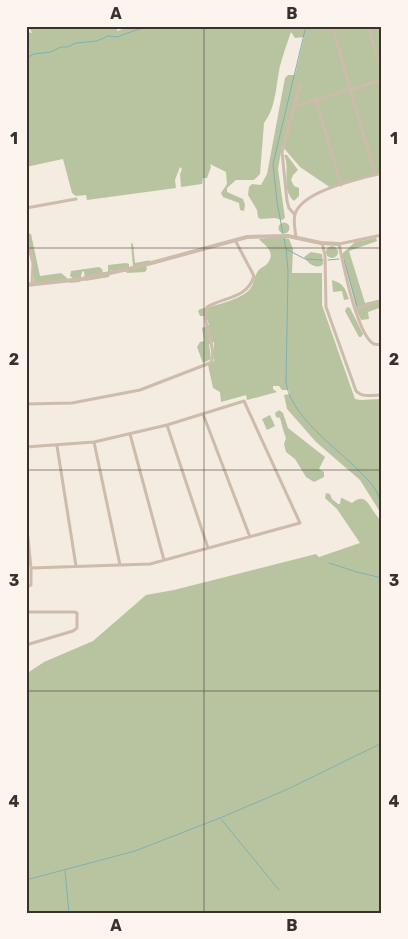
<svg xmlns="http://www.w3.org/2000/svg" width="408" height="939" viewBox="0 0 408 939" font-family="Rubik,sans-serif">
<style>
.green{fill:#b8c4a0}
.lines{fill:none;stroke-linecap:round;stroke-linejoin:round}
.stream{stroke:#7fb0b2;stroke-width:1}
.minor{stroke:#cdbbac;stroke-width:3}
.tertiary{stroke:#cdbbac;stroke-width:4}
.grid{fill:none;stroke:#3b302b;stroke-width:1;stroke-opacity:0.55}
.neatline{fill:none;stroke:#3b302b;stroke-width:2}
.grid-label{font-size:16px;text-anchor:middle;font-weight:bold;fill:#3b302b}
</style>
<rect width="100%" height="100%" fill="#f4ebe1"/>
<path class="green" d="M29,26h99l-11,3v2l14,-5h251v147l-51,15 -31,-21 -18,-21 -4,23 7,49 -3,2 -7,-2 -15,1 -2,-2 -1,-7 -9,-15 1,-8 3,-3 9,1 6,-11 18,-96 3,-3h7l9,-38 -9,1 -4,-6c-4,11 -8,23 -11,34 -4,19 -4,42 -16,57l-4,51 -6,6h-18l-9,8v4l16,7 2,6 -1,6 -4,-1 -1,-7 -16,-6 -2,-4 6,-9 -1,-12 -16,-8 1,3 -4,11h-4l-1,6 -21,3 -1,-13 2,-5 -2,-2 -5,13 1,8 -89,12 -1,-5 -10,1 -4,-3 -9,-34 -37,8v-140l2,5 4,1z
M284,155h3l11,15 -5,5 -2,5 3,6 5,2v8l-5,5c-14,-13 -3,-31 -10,-46z
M278.5 228a5.5 5.5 0 1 1 11 0a5.5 5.5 0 1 1-11 0Z
M28,233l3,1 9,42 21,-3 5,4 1,2 -32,4 -1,-1v-20l-7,-27z
M278,237l11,2 4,10 -1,24h30v32l33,94 5,1 22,-1v116l-22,-35 -44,-38 -29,-33 -3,-14 6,-1 -1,-4h-7l-3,-4h-6v3l4,3 -30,8 -1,-5 -25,7 -1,-10 -7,-4 -5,-23 6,-4v-19l-5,2 2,15 -8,4 -6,-16 3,-5 4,-1 -2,-13 7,-3 -3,-9h-6l-2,-5 2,-2c13,-3 41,-9 50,-20 4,-5 4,-12 8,-18 2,-3 6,-4 9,-7 10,-12 -2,-18 -8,-25z
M376,238l1,3 -28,10 16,52 17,-4v8l-14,5 1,7 -8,1 -4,-9 -15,-57 13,-12z
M131,243l2,1 2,19 21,-4 -6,1 -4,6 1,3 -2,3 -18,1 -2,-4 -11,2 -3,-1 -2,7 -24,4 -1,-10 -2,1 -2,10 -11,1 5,-4 -4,-3 1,-5 28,-4 3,2 1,4 5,-1v-7l18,-2 3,1v5l4,-2z
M326 252a6 6 0 1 1 12 0a6 6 0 1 1-12 0Z
M311,252l11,2 1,10 -2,2c-7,2 -13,-3 -17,-9z
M332,280c12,4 13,8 17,19l-5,1 -2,-9 -9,1z
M347,307l3,1 13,26 -2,3h-2l-14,-26z
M279,410l4,3 5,15 37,29 -6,12 5,3v5l-10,5 -8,-5 -11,-18 -9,-7 -2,-8 2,-6c-3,-7 -4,-14 -6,-20l-4,-1 -1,-4z
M270,415l5,11 -8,4 -5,-11z
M326,493l4,1 2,5 6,5h2l1,-6h1l10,5c10,-8 14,-4 20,6 3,5 7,9 10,14v390h-356v-239l18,-12 49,-21 53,-46 28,-5 142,-36 3,3 41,-14 -23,-34 -12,-11z"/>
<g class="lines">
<path class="stream" d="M26,58l8,-4 17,-2 10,-5h6l9,-4 21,-2 11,-5 9,1 22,-8 17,-3
M283,234l-6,-32 -4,-38 33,-138
M284,238l2,11 19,10 18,1
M286,249l2,22 -2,112c7,40 62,71 87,103 4,5 6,12 9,17
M328,260l11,-1
M344,260l13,46
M379,472h3
M329,563l28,9 25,6
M221,819l58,71
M65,871l4,42
M26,880l109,-29 85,-33 68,-29 94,-46"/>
<path class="minor" d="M332,26l43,149
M368,26l14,47
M316,100l25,85
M295,106l87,-26
M26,208l50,-9
M295,215l-6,-7 -2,-7 -5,-49 18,-68
M382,235l-43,9c4,19 18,92 35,100 3,1 5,0 8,0
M26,236l7,27 -1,22
M296,237c-1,-7 -3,-16 -1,-23 8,-24 65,-35 87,-41
M322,243l3,12 1,52 30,84c7,7 17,4 26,4
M355,309l27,-8
M26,404l46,-1 68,-13 70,-27 2,-3c4,-17 -11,-36 -5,-53 17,-10 40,-8 47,-31l-19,-36
M203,414l47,123
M167,425l41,123
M130,434l34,126
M94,442l26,123
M57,446l19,120
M26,447l68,-5 73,-17 77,-24 56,122 -150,41 -119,4 -5,-49
M26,587l5,-2v-17
M26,612h48l3,1v15l-4,3 -47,14"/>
<path class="tertiary" d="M26,285l56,-6 51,-11 114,-31 41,-1 33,7 18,1"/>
</g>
<path class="grid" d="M204,26v887M26,248h356M26,470h356M26,691h356"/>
<rect width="408" height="939" fill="none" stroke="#fbf5ee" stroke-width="55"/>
<rect x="28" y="28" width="352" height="884" class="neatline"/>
<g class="grid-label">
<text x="116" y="19">A</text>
<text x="292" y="19">B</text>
<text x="14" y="144">1</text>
<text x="394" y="144">1</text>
<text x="14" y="365">2</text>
<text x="394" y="365">2</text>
<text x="14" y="586">3</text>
<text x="394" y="586">3</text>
<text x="14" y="807">4</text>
<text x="394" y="807">4</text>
<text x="116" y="931">A</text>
<text x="292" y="931">B</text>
</g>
</svg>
